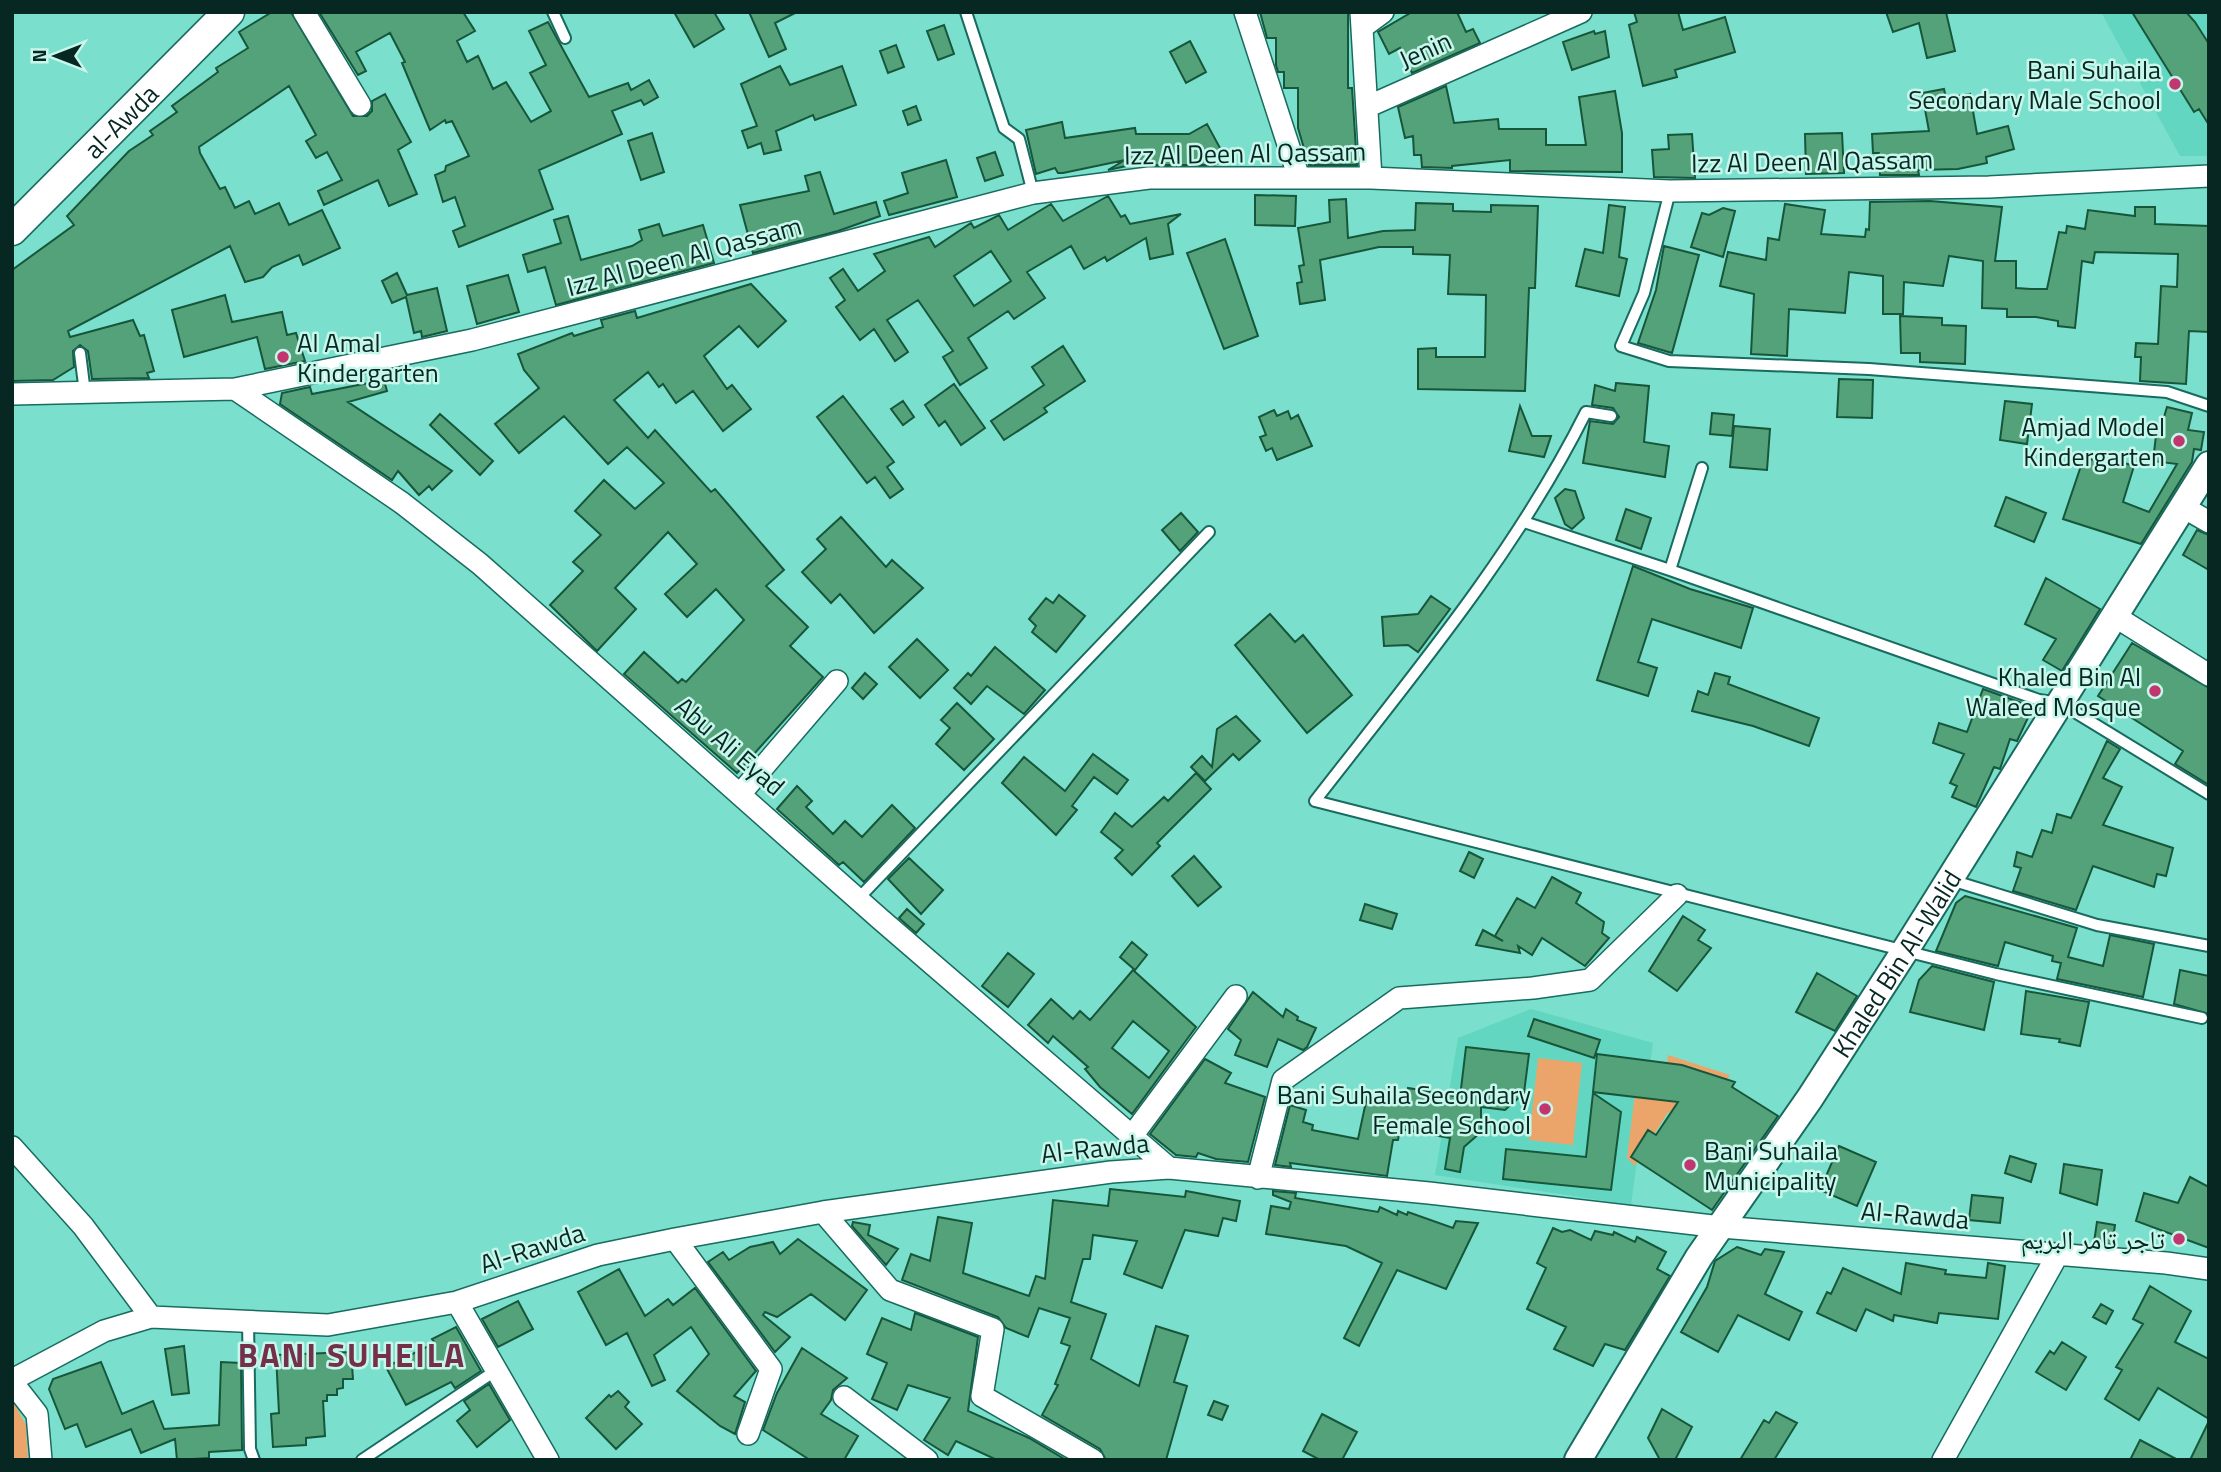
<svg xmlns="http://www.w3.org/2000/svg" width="2221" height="1472" viewBox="0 0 2221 1472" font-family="'Titillium Web','Noto Naskh Arabic',sans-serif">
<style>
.built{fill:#63d6c1}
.green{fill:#eba56b}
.building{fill:#53a27a;stroke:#17563a;stroke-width:2;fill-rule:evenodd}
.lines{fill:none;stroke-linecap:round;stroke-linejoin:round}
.service-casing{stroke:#186b5f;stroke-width:14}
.minor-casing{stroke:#186b5f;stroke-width:24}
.tertiary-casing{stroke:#186b5f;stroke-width:30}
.secondary-casing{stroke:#186b5f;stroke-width:33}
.service{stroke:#fff;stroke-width:10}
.minor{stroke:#fff;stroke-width:21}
.tertiary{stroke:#fff;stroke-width:26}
.secondary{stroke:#fff;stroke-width:30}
.poi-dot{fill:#c1366f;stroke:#c7f6eb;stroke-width:2.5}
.labels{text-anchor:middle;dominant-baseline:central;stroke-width:5;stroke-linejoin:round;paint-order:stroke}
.street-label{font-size:26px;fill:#062722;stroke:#c7f6eb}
.poi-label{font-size:26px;fill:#062722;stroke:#c7f6eb;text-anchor:end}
.district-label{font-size:33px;font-weight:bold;letter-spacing:2px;fill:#753049;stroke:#c7f6eb}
</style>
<rect width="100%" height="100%" fill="#7adfcc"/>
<path class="built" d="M2101,12h108v144h-29z
M1531,1009l122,34 -22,162 -196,-30 23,-137z"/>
<path class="green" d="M1668,1055l62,20 -34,54 -28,-17 -33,54 -8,-8 8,-65 28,3z
M1538,1058l44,5 -9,82 -44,-5z
M12,1400l14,25 2,35h-16z"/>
<path class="building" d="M272,12h19l62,104h14l5,-5v-10l13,-7 26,48 -13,8 19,44 -28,12 -11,-26 -54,25 -6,-14 24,-11 -15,-28 -11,6 -10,-17 10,-6 -27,-49 -90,61 1,6 20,36 5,-2 10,21 14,-7 6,13 24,-11 10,22 33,-15 18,38 -37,17 -4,-10 -27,12 -9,10 -18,5 -15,-36 -162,85 2,6 63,-17 7,16 4,-1 10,36 -7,2 2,5 -57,1 -4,-28 -8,-6 -7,6 1,16 -21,13 -41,1v-111l62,-45 -7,-9 62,-65 24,-16 -3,-4 27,-19 -5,-6 46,-34 -2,-4 32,-20 -9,-16z
M319,12h144l12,19 -18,10 10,21 11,-6 15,33 13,-7 25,40 20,-11 -21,-38 16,-8 -17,-34 19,-9 41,75 39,-14 3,7 18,-10 9,17 -14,8 -3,-5 -29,11 10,23 -83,36 14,39 -94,38 -6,-16 12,-5 -10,-29 -12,5 -8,-27 10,-4 1,-5 23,-10 -17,-35 -6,2 -1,-3 -15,10 -28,-67 3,-1 -15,-29 -34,19 10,19 -8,4z
M674,12h40l10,17 -30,18z
M749,12h48l-22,11 11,26 -17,8z
M1260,12h88v76h4l5,77h-48l-11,-37v-40h-14v-16h-6l-2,-7v-27h-9z
M1412,12h45l9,20 7,-3 7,14 -68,30 -12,-25 -11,6 -11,-22z
M1634,12h44l5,18 42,-13 10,35 -60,18 2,7 -34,9 -14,-61 8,-3z
M1886,12h60l9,39 -28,7 -8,-35 -26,9z
M2132,12h54l9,10 14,22v81l-10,-16 -5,3z
M944,25l10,29 -16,6 -11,-29z
M1594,31l1,3 10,-3 4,26 -37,13 -9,-28z
M1190,41l16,31 -20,11 -16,-31z
M896,45l8,22 -16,6 -8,-22z
M780,66l10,19 52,-19 14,39 -41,15 -2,-5 -37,16 5,19 -17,4 -3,-11 -13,5 -6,-17 15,-5 -16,-42z
M1446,86l8,37 44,-4 1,10h47v16h40l-7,-48 36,-6 7,42v39l-112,-1v-11l-58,6v2l-30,-1 -1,-12h-7l-1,-19 -8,2 -7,-31z
M1944,89l2,9 24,-4 7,40 31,-8 6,23 -28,8 1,6 -29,6 -40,1 1,5h-39l-1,-22h-6l-1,-19 57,-3 -7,-38z
M916,106l5,14 -13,5 -5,-14z
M1062,122l3,16 70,-10 1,6h53l18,-10 19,35 -11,6h-84l-23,5 17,-10 -62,13h-5l-3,-5 -19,6 -10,-44z
M652,133l12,39 -23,8 -13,-39z
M1842,133l2,40 -38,1 -1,-40z
M1692,134l3,44 -41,-1 -2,-27 17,-1 -1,-14z
M995,152l8,23 -18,6 -8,-23z
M946,160l11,37 -68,18 -5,-14 24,-8 -6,-20z
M820,172l14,42 42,-12 4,14 -42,15 -85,22 -13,-48 69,-14 -4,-15z
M1255,195l41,1 -1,30 -40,-1z
M1108,196l13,21 4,-2 5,9 51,-10 -13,10 5,30 -23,5 -4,-21 -39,23 -2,-4 -21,12 -13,-23 -44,26 18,26 -31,21 -6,-8 -40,27 19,30 -27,17 -17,-28 10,-6 -35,-51 -31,20 21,32 -13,9 -21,-32 -14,11 -24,-33 9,-7 -15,-22 13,-9 15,22 27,-20 -11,-17 55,-17 6,10 36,-24 3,5 25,-13 9,15 43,-26 12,17zM991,251l20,30 -37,25 -20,-30z
M1346,199l2,39 35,-7 32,-1 1,-27 37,1v7l38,1v-7l47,1 -3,82h-6l-4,103 -107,-2v-40l18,-1v9h49l1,-62 -38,-1 2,-39 -37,-1v-7h-34l-59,13 5,40 -25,4 -3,-21 5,-1 -3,-16 5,-1 -6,-37 32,-6 -1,-22z
M1930,201l72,6 -7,54h21v27l15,1h16l12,-57 7,1 1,-7 18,3 3,-19 47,6v-9h20v17l54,2v106l-20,-1 -3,53 -46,-3 1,-24h-6l1,-14 22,1 3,-58 16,1 1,-33 -83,-2 -2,11 -11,-2 -7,67 -17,-2v-5l-22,-4h-29v-8l-25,-1 1,-47 -34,-5 -6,30 -39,-4 -1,32h-20v-38l-34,-4 -4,41 -56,-4 -2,47 -36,-2 3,-60 -34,-8 8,-34 38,8 2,-22 11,2 6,-36 40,6 -4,24 44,3 1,-8 3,1 1,-28z
M1609,205l16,2 -6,50 8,2 -8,37 -43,-10 9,-37 18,4z
M1723,208l12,3 -12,46 -32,-10 11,-34 7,2z
M568,216l13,44 51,-14 10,-6 -3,-10 20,-6 4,12 40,-11 11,38 -158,42 -11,-38 -17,5 -5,-17 38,-12 -7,-23z
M1225,239l33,97 -34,13 -37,-96z
M1664,246l35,9 -27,98 -34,-10 18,-53z
M397,273l10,22 30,-7 10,43 -25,6 -1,-6 -7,2 -8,-36 -14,6 -10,-22z
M508,275l11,37 -42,12 -10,-38z
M751,284l35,37 -28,26 -19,-21 -35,30 23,33 5,-4 19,24 -28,22 -30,-40 -17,12 -13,-19 -4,3 -11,-15 -34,28 34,38 7,-8 56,62 4,-3 18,21 51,60 -18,16 42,41 -18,19 33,31 -86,96 -113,-99 20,-22 34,31 4,-4 4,3 58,-62 -28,-31 -29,28 -22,-23 32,-30 -29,-32 -53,56 21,21 -39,42 -47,-46 33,-34 -10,-9 28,-27 -26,-24 29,-31 31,29 29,-26 -37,-36 -19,17 -44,-48 -45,37 -24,-29 44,-36 -15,-18 -6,-16 54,-21 2,3 29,-9 -2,-7 34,-9 2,7z
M225,295l7,27 50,-10 5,23 9,-2 9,28 -40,8 -8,-32 -73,20 -12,-47z
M1900,316l42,2v7l24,1 -1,38 -45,-2v-9h-19z
M1063,346l22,35 -41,27 3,4 -43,28 -13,-19 53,-36 -12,-18z
M1839,379l34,1 -1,38 -35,-1z
M384,380l3,11 -39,11 104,69 -20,19 -3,-4 -10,9 -21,-24 -6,9 -112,-76 2,-11 28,-6 2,7z
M1616,383l33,3 -5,56 25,4 -4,31 -82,-14 7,-42 23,3 6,-7 -6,-9 -21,-3 3,-20 20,6z
M954,384l31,44 -24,17 -16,-24 -6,5 -14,-21z
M843,396l51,66 -7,5 16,22 -13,9 -15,-21 -8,6 -50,-66z
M903,401l11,16 -11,8 -12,-16z
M2005,401l27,3 -5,40 -27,-4z
M1520,406l12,30h19l-7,21 -35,-6z
M2167,407l25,6 -4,17 16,2 -3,18 -7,-1 -2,13 -51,82 -78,-25 21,-62 19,6 2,-6 29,9 -11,36 26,10 28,-48 -24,-3 4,-34h4z
M1274,410l3,6 11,-5 3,8 7,-4 14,31 -35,14 -5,-12 -6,3 -6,-14 6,-2 -7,-18z
M1712,413l22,2 -2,21 -22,-2z
M440,414l53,47 -13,14 -50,-50z
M1734,426l36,3 -3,41 -37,-3z
M1565,489l10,2 9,27 -12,11 -7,-5 -10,-26z
M2006,497l40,16 -12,29 -39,-16z
M1626,509l25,9 -10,31 -25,-9z
M1181,513l17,19 -18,19 -18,-21z
M841,517l45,50 6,-7 31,28 -49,45 -34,-39 -9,9 -29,-31 24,-23 -9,-10z
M2197,530l12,5v35l-26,-15z
M1633,566l57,23 63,19 -12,40 -89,-29 -14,43 19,6 -9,28 -51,-16z
M2046,578l54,31 -38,62 -19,-11 13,-21 -31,-15z
M1059,595l26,21 -29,36 -24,-20 4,-6 -7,-7 17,-21 7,5z
M1431,596l19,13 -32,43 -10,-7 -24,1 -2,-29 36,-3z
M1270,614l25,28 8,-7 49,60 -45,38 -72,-88z
M917,639l31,31 -28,28 -31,-31z
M2132,643l77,45v97l-34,-21 8,-13 -85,-55z
M995,647l50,43 -21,24 -37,-28 -16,18 -17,-16 14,-15 3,3z
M865,673l12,11 -14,15 -11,-11z
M1715,673l15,4 -2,7 91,34 -10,28 -56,-20 -61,-15 6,-20 10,4z
M1983,689l50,18 -16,34 -7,-2 -10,30 -6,-2 -18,40 -24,-10 5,-11 -7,-3 14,-29 -31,-11 6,-20 28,9z
M957,703l37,36 -30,31 -28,-26 14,-16 -9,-8z
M1236,716l24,25 -21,19 -6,-6 -28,27 -14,-14 11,-11 10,11 5,-38z
M2107,741l13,8 -17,29 19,9 -19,38 70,23 -7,28 -9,-2 -3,13 -61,-21 -17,44 -63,-19 8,-23 -7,-2 3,-14 15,5 10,-27 10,3 5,-19 14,4z
M1093,754l35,26 -11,14 -23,-17 -22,29 5,4 -21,25 -54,-52 22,-26 41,34z
M1196,773l15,16 -54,54 3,3 -28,29 -17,-17 8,-8 -22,-18 14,-19 17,14 32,-30 4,4z
M797,786l15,15 -6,6 27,27 12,-13 17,16 30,-32 23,23 -51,54 -21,-20 -4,3 -62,-56z
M1469,852l14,7 -9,19 -14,-7z
M1194,856l27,31 -23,19 -26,-30z
M909,858l34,32 -22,24 -33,-35z
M1552,877l29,16 -5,10 28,19 -2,11 7,5 -24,28 -43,-28 -10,17 -14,-9 2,7 -44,-8 7,-15 20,11 -8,-5 22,-38 18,10z
M1965,896l112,32 -9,29 35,9 7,-31 44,9 -11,53 -86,-18 4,-16 -9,-2 1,-5 -48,-14 -7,24 -62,-15 20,-48z
M1365,904l32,10 -5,15 -32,-9z
M907,909l17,15 -8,9 -17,-15z
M1683,916l22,14 -7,10 13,8 -34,43 -28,-20z
M1132,942l15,13 -12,15 -15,-13z
M1008,953l26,21 -26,33 -26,-21z
M1932,966l62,16 -10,48 -74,-18 9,-32z
M1133,970l63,57 -64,87 -32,-27 -15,-18 3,-2 -35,-31 -5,7 -20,-18 23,-26 22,20 7,-8 10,9zM1133,1021l36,30 -20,27 -37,-30z
M2180,970l29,6v38l-35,-10z
M1817,973l40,23 -22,35 -39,-19z
M2026,991l63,11 -9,44 -21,-4 1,-3 -39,-5z
M1253,992l30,25 3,-8 12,8 -1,3 19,8 -9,19 -4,3 -25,-11 -11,28 -32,-12 6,-15 -13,-11z
M1534,1019l66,21 -6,18 -66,-22z
M1466,1047l63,7 -5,39 -19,17 -24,-3v25l-17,15 -4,25 -15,-3 5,-31 -50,-9 -2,11h-5l-6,36 -97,-13 1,4 -16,-2 15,-60 16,5 -3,12 10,3 -1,5 46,9 9,-42 38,6 3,-15 52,9z
M1597,1054l85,11 53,17 -3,5 46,29 -66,94 -81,-53 17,-27 8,5 22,-33 -85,-10z
M1205,1059l26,14 -6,10 40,14 -17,65 -32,-3 -18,-6 -2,4 -20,-2 -26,-21z
M1593,1093l28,19 -10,78 -108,-11 3,-30 80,8z
M1839,1146l37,16 -19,44 -37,-16z
M2010,1156l26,8 -5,18 -26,-9z
M2064,1164l38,6 -5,35 -37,-12z
M2190,1177l19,10v61l-73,-27 8,-28 34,10z
M1110,1189l75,8 1,-6 54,10 -4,20 -13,-3 -5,18 -33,-6 -23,58 -38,-14 13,-33 -44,-6 -3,24h-7l-12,43 35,12 -15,45 48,27 17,-60 32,10 -14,46 13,4 -21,74h-60l-6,-11 -58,-34 16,-30 -3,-1 15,-38 -9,-3 9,-25 -31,-10 -11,29 -22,-9 -8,-11 -96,-37 9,-26 19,7 8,-44 34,6 -9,50 66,23 7,-20 9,3 8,-79 55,6z
M1273,1191l23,2 -1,5 83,14 2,-5 17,8 1,-4 9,4 1,-3 45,16 3,-7 22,2 -32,66 -49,-19 -38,76 -15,-8 38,-75 -36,-17 -80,-12 5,-28 18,3 2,-7 -18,-7z
M1972,1195l31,3 -3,25 -31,-3z
M853,1222l17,3 -2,10 30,14 -12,16 -34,-39z
M2097,1222l18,3 -3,20 -18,-3z
M1553,1228l9,4 8,-2 21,10 4,-9 18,4 1,-3 21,10 2,-5 29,15 -9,17 13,7 -45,74 -20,-6 -12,22 -39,-17 12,-22 -39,-18 19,-41 -9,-5z
M798,1239l69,51 -22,30 -34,-26 -34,23 -12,-5 -2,3 27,22 -15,15 -67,-90 15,-10 6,8 21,-13 23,-5 7,12z
M1737,1247l24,8 4,-6 19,3 -19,42 37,18 -13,28 -51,-25 -20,37 -37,-20 26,-45 8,-26z
M1906,1263l40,7 -1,4 41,4 2,-15 17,3 -7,53 -59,-6 -2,10 -43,-8 -1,6 -27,-12 -10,22 -39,-18 10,-21 4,2 12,-26 58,26z
M619,1269l26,47 23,-17 5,6 22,-17 61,83 -22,25 11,6 -10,32 -15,-8 -43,-35 32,-37 -18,-27 -37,28 11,25 -13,6 -25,-53 -21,12 -28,-53z
M2150,1286l41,25 -16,31 34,17v60l-51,-31 -19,32 -34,-21 17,-29 -6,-3 27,-43 -10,-5z
M518,1301l15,28 -35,18 -16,-28z
M2101,1304l12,7 -7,13 -13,-7z
M915,1313l63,24 -10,74 61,27 37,22h-69l-41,-19 -8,14 -24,-15 26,-42 -42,-13 -11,25 -25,-11 15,-36 -20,-9 15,-36 29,12z
M456,1327l25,44 -26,17 -4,-6 -45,23 -20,-38 49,-24 -3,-4z
M2062,1342l24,15 -20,33 -30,-18 14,-21 4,3z
M184,1346l5,47 -17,2 -7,-46z
M802,1348l45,30 -14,12 -2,10 -10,14 37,22 -14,24h-34l-47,-30 14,-37z
M351,1352l2,27h-10v9l-6,1v6h-10v6h-4l2,35 -19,2v7l-33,2 -2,-33 8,-1 -3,-58z
M101,1362l21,52 31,-13 11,28 55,-4 2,-63 20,1 1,87 -33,2v6l-32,2 -2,-21 -34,14 -10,-24 -45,18 -9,-23 -12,5 -16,-40 4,-10z
M489,1384l21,36 -33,27 -20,-26 13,-11 -6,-9z
M618,1391l11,11 -4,5 17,17 -26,25 -30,-31 23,-23 2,2z
M1214,1401l14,5 -6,14 -14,-5z
M1662,1409l30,18 -17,33h-15l-12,-22z
M1776,1412l21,11 -23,37h-34l24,-40 5,3z
M1322,1414l35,18 -15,28h-22l-17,-9z
M2209,1421v39h-19z
M2140,1440l38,20h-48z"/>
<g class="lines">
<defs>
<path id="service" d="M553,12l12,26
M966,12l38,116 15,11 14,54
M1670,191l-26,102 -23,53 48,15 200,8 298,23 42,14
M80,353l5,40
M1611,416l-25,-4c-71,142 -174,264 -271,389l681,173 206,44
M1524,522l146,48 369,130 21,3 149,91
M1670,570l32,-102
M1951,880l146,45 112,21
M858,899l351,-367
M248,1321l2,128 4,11
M362,1460l133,-89"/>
<path id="minor" d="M304,12l56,93
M1245,12l54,166
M1361,12l10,166
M1364,26l19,-14
M1369,106l212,-94
M235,389l167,114 78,61 399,354 290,250
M12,394l223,-5 237,-49 561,-147 116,-15h222l299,13 319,-4 220,-11
M2183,507l26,15
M2116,617l93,58
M741,793l96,-112
M1132,1136l104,-140
M12,1147l71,79 68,91
M1258,1178l25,-98 116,-82 134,-10 57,-8 87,-85
M823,1212l67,78 103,39 -11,67 111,64
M675,1239l96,130 -23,65
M457,1302l91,158
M12,1380l92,-49 47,-14 177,8 129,-23 141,-47 77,-16 148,-27 288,-40 58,-4 260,25 292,34 445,36 43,6
M12,1382l25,32 4,46
M844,1397l83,63
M1943,1460l115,-206"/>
<g id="tertiary">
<path id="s1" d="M1578,1460l121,-203 111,-159 96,-149 303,-484"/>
</g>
<g id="secondary">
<path id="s2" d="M12,230l217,-218"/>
</g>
</defs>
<use href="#service" class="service-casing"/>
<use href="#minor" class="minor-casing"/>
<use href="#tertiary" class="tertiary-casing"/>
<use href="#secondary" class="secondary-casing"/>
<use href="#service" class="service"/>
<use href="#minor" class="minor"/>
<use href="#tertiary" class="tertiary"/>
<use href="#secondary" class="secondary"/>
</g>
<g class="poi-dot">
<circle cx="2175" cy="84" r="7"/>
<circle cx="283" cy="357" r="7"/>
<circle cx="2179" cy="441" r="7"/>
<circle cx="2155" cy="691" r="7"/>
<circle cx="1545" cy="1109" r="7"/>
<circle cx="1690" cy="1165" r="7"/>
<circle cx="2179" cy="1239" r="7"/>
</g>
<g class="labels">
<g class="street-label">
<text transform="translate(1425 50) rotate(-24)">Jenin</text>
<text stroke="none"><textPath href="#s2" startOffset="154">al-Awda</textPath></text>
<text transform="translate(1245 153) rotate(-1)">Izz Al Deen Al Qassam</text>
<text transform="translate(1812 161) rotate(-1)">Izz Al Deen Al Qassam</text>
<text transform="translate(684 256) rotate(-15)">Izz Al Deen Al Qassam</text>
<text transform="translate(730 746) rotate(41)">Abu Ali Eyad</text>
<text stroke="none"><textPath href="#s1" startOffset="590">Khaled Bin Al-Walid</textPath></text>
<text transform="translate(1095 1148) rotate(-6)">Al-Rawda</text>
<text transform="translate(1915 1215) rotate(5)">Al-Rawda</text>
<text transform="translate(532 1248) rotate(-18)">Al-Rawda</text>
</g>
<g class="poi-label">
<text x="2161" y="69">Bani Suhaila<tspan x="2161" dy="30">Secondary Male School</tspan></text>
<text x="297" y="342" text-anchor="start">Al Amal<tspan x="297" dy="30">Kindergarten</tspan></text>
<text x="2165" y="426">Amjad Model<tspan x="2165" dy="30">Kindergarten</tspan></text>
<text x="2141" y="676">Khaled Bin Al<tspan x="2141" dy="30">Waleed Mosque</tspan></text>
<text x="1531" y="1094">Bani Suhaila Secondary<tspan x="1531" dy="30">Female School</tspan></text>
<text x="1704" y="1150" text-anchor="start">Bani Suhaila<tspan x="1704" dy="30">Municipality</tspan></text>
<text x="2165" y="1239">تاجر تامر البريم</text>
</g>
<g class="district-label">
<text x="352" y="1355">BANI SUHEILA</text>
</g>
</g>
<rect width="2221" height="1472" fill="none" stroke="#062722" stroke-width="28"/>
<g transform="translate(56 56) rotate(270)" stroke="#c7f6eb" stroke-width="5" paint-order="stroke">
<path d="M0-5L12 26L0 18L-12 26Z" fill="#062722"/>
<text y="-10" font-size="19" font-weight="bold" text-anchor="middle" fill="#062722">N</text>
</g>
</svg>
